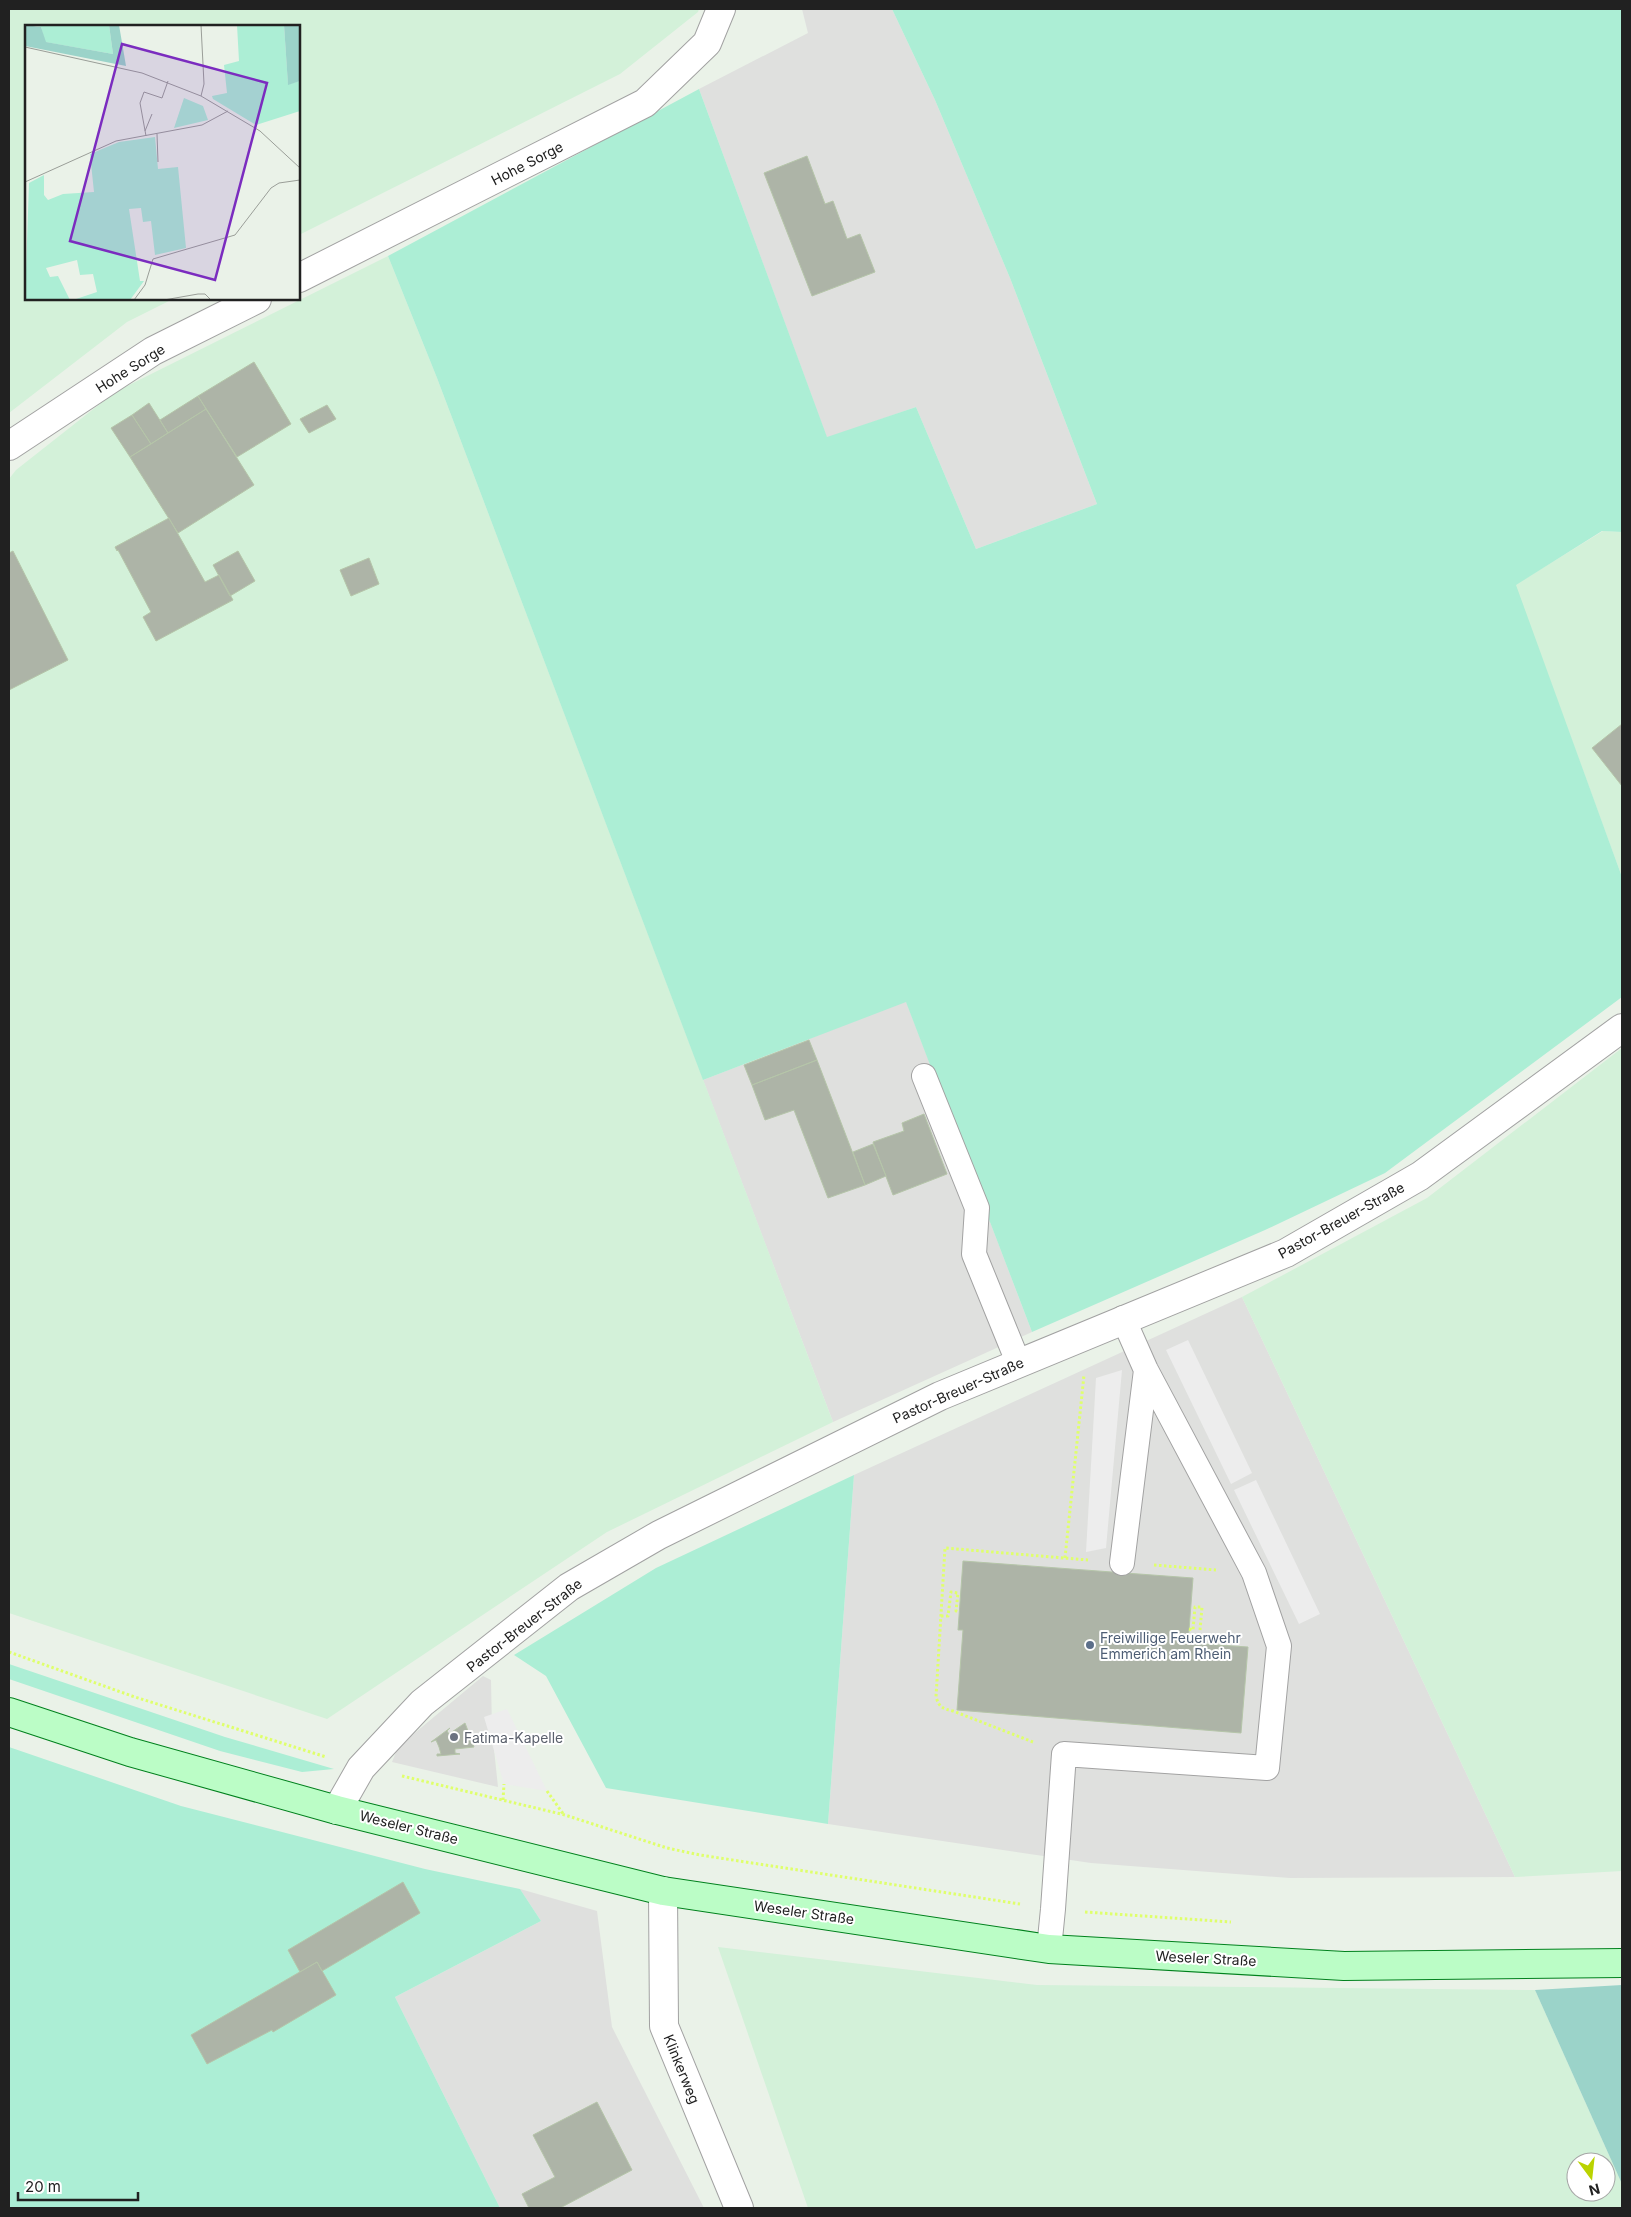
<svg xmlns="http://www.w3.org/2000/svg" width="1631" height="2217" viewBox="0 0 1631 2217" font-family="Inter,sans-serif">
<style>
.residential{fill:#dfe0de}
.farmland{fill:#d3f1d9;fill-rule:evenodd}
.grass{fill:#aceed5}
.forest{fill:#9bd3c9}
.parking{fill:#ededed}
.building{fill:#adb4a7;stroke:#b5c5a9}
.lines{fill:none;stroke-linecap:round;stroke-linejoin:round}
.service-casing{stroke:#a2a2a2;stroke-width:26}
.minor-casing{stroke:#a2a2a2;stroke-width:30}
.secondary-casing{stroke:#00811d;stroke-width:30}
.path{stroke:#dfff6c;stroke-width:3;stroke-dasharray:2.5 2.5;stroke-linecap:butt}
.service{stroke:#fff;stroke-width:24}
.minor{stroke:#fff;stroke-width:28}
.secondary{stroke:#bbfdc6;stroke-width:28}
.service-dot{fill:#5c6f8a;stroke:#fff;stroke-width:2}
.worship-dot{fill:#6b7280;stroke:#fff;stroke-width:2}
.labels{text-anchor:middle;dominant-baseline:central;stroke-width:4;stroke-linejoin:round;paint-order:stroke}
.street-label{font-size:14px;fill:#212121;stroke:#fff}
.service-label{font-size:14px;fill:#4e5e75;stroke:#fff;text-anchor:start}
.worship-label{font-size:14px;fill:#5b616d;stroke:#fff;text-anchor:start}
.inset-road{fill:none;stroke:#9a9e98;stroke-width:1}
.view{fill:#7b2cbf;fill-opacity:0.15;stroke:#7b2cbf;stroke-width:2.5}
.inset-edge{fill:none;stroke:#212121;stroke-width:2.5}
</style>
<rect width="100%" height="100%" fill="#eaf2e8"/>
<path class="residential" d="M802,9h90l43,91 75,178 87,226 -121,45 -60,-142 -89,31 -128,-349 109,-56z
M906,1001l126,331 -199,90 -130,-342z
M1242,1297l273,580 -225,1 -199,-15 -263,-39 26,-349z
M483,1676l8,4 1,50 6,57 -106,-25 6,-15z
M520,1889l77,22 15,116 92,181h-204l-105,-211 146,-76z"/>
<path class="farmland" d="M9,9h690l-1,3 -78,62 -321,161v-209h-273v273h147l-46,23 -118,91z
M388,256l49,122 396,1044 -226,110 -280,187 -318,-106v-1134l7,-9 99,-78z
M1603,531l19,1v345l-107,-292z
M1622,1048v823l-107,6 -273,-580 185,-99z
M718,1947l319,38 498,5 87,194v24h-814zM1576,2162h30v30h-30z"/>
<path class="grass" d="M892,9h730v523l-20,-1 -86,54 106,292v120l-237,176 -120,57 -233,102 -126,-330 -203,78 -266,-702 -49,-122 311,-167 128,348 89,-30 60,142 121,-45 -87,-226 -75,-178z
M854,1475l-26,349 -222,-36 -60,-112 -32,-21 142,-87z
M9,1664l216,73 109,32 -32,3 -82,-21 -211,-72z
M9,1747l172,59 244,63 95,20 21,32 -146,76 105,211h-491z"/>
<path class="forest" d="M1622,1985v199l-87,-194z"/>
<path class="parking" d="M1188,1340l64,133 -21,11 -65,-134z
M1122,1370l-16,178 -20,4 10,-174z
M1256,1480l64,134 -21,10 -65,-134z
M507,1709l40,82 -43,-7 -20,-67z"/>
<path class="building" d="M807,156l18,48 8,-3 14,38 13,-5 15,38 -63,24 -48,-123z
M254,362l37,62 -54,33 -39,-61z
M198,396l8,13 -38,24 -8,-13z
M149,403l19,30 -17,11 -19,-29z
M327,405l9,14 -27,14 -9,-14z
M206,409l48,76 -76,48 -48,-76z
M132,415l19,29 -21,13 -19,-29z
M169,518l36,64 14,-7 14,25 -77,41 -13,-24 8,-5 -33,-62 -1,1 -2,-4z
M13,551l55,109 -59,30v-137z
M238,551l17,30 -25,15 -17,-31z
M369,558l10,26 -28,12 -11,-26z
M1622,724v62l-30,-38z
M809,1040l8,20 -65,25 -8,-20z
M817,1060l48,125 -37,13 -34,-88 -29,10 -13,-35z
M924,1114l23,60 -54,21 -20,-53 31,-11 -2,-8z
M873,1144l13,32 -21,9 -12,-33z
M963,1561l230,17 -5,65 60,4 -7,86 -284,-23 6,-80h-5z
M465,1723l9,24 -19,2v4l5,1 -23,2v-2h4l-2,-7 -3,-7 -5,2 19,-14 -3,3 2,3z
M403,1882l17,31 -98,58 -5,-9 -17,10 -12,-22z
M317,1962l19,33 -63,37 -1,-2 -65,34 -16,-29z
M597,2102l35,68 -72,38h-31l-7,-14 33,-17 -22,-42z"/>
<g class="lines">
<defs>
<path id="service" d="M924,1076l53,132 -3,46 44,108
M1122,1563l24,-193
M1049,1949l4,-40 11,-155 203,14 12,-122 -25,-73 -108,-203 -23,-52"/>
<path id="minor" d="M299,278l346,-175 62,-60 14,-34
M9,446l144,-95 104,-52
M337,1810l24,-42 61,-65 147,-116 90,-52 281,-139 346,-143 134,-77 202,-148
M663,1891l1,135 75,182"/>
<path id="secondary" d="M9,1712l121,40 207,58 326,81 386,58 295,17 278,-3"/>
</defs>
<use href="#service" class="service-casing"/>
<use href="#minor" class="minor-casing"/>
<use href="#secondary" class="secondary-casing"/>
<path class="path" d="M1065,1558l19,-183
M1154,1565l62,5
M941,1616h7l3,-24 7,1 -2,18h3
M1189,1629l4,1 2,-23h7l-2,23
M9,1652l123,44 194,61
M1033,1742l-80,-31c-10,-2 -14,-4 -17,-14l9,-149 143,12
M402,1776l163,39 102,33 33,7 320,49
M547,1791l17,24
M503,1800l1,-16
M1085,1912l146,10"/>
<use href="#service" class="service"/>
<use href="#minor" class="minor"/>
<use href="#secondary" class="secondary"/>
</g>
<circle class="service-dot" cx="1090" cy="1645" r="5"/>
<circle class="worship-dot" cx="454" cy="1737" r="5"/>
<g class="labels">
<g class="street-label">
<text transform="translate(527 163) rotate(-27)">Hohe Sorge</text>
<text transform="translate(130 368) rotate(-32)">Hohe Sorge</text>
<text transform="translate(1341 1220) rotate(-29)">Pastor-Breuer-Straße</text>
<text transform="translate(958 1390) rotate(-24)">Pastor-Breuer-Straße</text>
<text transform="translate(524 1625) rotate(-38)">Pastor-Breuer-Straße</text>
<text transform="translate(409 1827) rotate(14)">Weseler Straße</text>
<text transform="translate(804 1912) rotate(8)">Weseler Straße</text>
<text transform="translate(1206 1958) rotate(3)">Weseler Straße</text>
<text transform="translate(682 2069) rotate(68)">Klinkerweg</text>
</g>
<g class="service-label">
<text x="1100" y="1637">Freiwillige Feuerwehr<tspan x="1100" dy="16">Emmerich am Rhein</tspan></text>
</g>
<g class="worship-label">
<text x="464" y="1737">Fatima-Kapelle</text>
</g>
</g>
<g transform="translate(25 25)">
<rect width="275" height="275" fill="#eaf2e8"/>
<path d="M7,0h77l4,29 -68,-12 -4,-15zM212,0h47l4,59 12,-3v30l-44,14 -43,-26 -1,-3 15,-3 -3,-28 15,-4zM159,73l19,8 5,14 -34,8zM130,112l3,32 20,-2 8,81 -31,7 -4,-34 -8,1 -2,-14 -12,1 11,72h4l-14,19h-57l24,-8 -4,-18 -13,1 -3,-15 -31,8 4,9 8,-1 12,24h-45l4,-117 15,-8v20l4,5 15,-6 31,-2 -4,-38 29,-12z" fill="#aceed5"/>
<path d="M0,0l16,2 5,15 67,12 -4,-29h10l7,41 -101,-20zM259,0h16v56l-12,4z" fill="#9bd3c9"/>
<path class="inset-road" d="M0,22l117,26 59,23 59,35 40,37M176,71l3,-12 -3,-59M120,106l7,-17M132,109l1,28M121,111l-6,-33 4,-11 18,6 6,-17M0,157l91,-41 86,-16 26,-14M109,275l11,-15 8,-26 82,-24 36,-47 8,-5 21,-3M139,275l34,-6h7l6,6"/>
<path class="view" d="M97,19l145,39 -52,197 -145,-39z"/>
<rect width="275" height="275" class="inset-edge"/>
</g>
<rect width="1631" height="2217" fill="none" stroke="#212121" stroke-width="20"/>
<g transform="translate(1591 2177) rotate(165)"><circle r="24" fill="#ffffff" stroke="#a6a6a6"/>
<path d="M0-4L9 19L0 12L-9 19Z" fill="#bad300"/>
<text y="-8" font-size="14" font-weight="bold" text-anchor="middle" fill="#212121">N</text>
</g>
<path d="M18 2192v8h120v-8" fill="none" stroke="#212121" stroke-width="2.5"/>
<text x="25" y="2192" font-size="15" fill="#212121" stroke="#ffffff" stroke-width="4" paint-order="stroke">20 m</text>
</svg>
